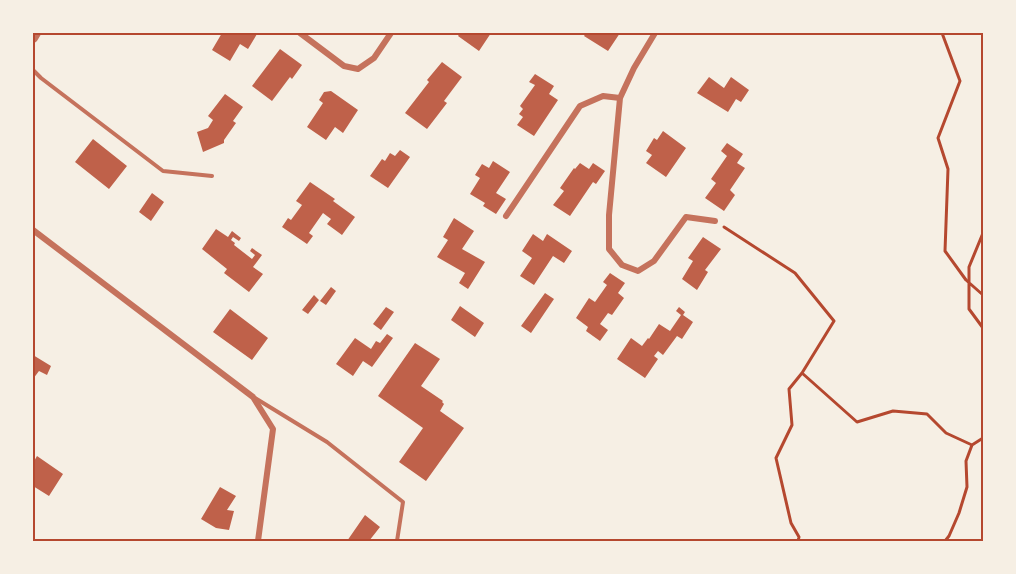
<svg xmlns="http://www.w3.org/2000/svg" width="1016" height="574" viewBox="0 0 1016 574" font-family="Literata,serif">
<style>
.building{fill:#bf614a}
.lines{fill:none;stroke-linecap:round;stroke-linejoin:round}
.path{stroke:#b5482f;stroke-width:3}
.service{stroke:#c5725c;stroke-width:4}
.minor{stroke:#c5725c;stroke-width:6}
.tertiary{stroke:#c5725c;stroke-width:10}
.neatline{fill:none;stroke:#b5482f;stroke-width:2}
</style>
<rect width="100%" height="100%" fill="#f6efe4"/>
<path class="building" d="M222,33h33l2,1 -9,15 -8,-5 -10,17 -18,-11z
M460,33h31l-12,18 -21,-15z
M586,33h34l-12,18 -24,-15z
M280,49l22,16 -10,14 -2,-2 -18,24 -20,-15z
M442,62l20,15 -18,24 3,2 -20,26 -22,-16 24,-31 -2,-2z
M535,74l19,12 -5,8 9,6 -24,36 -17,-11 6,-8 -4,-3 4,-5 -3,-3 15,-21 -6,-3z
M709,77l15,11 7,-11 18,13 -8,12 -5,-3 -8,13 -31,-19z
M331,91l27,19 -15,23 -8,-6 -9,13 -19,-13 16,-24 -4,-3 5,-8z
M225,94l18,13 -10,14 3,2 -12,17v3l-21,9 -6,-20 11,-4 5,-8 -5,-4z
M663,131l23,17 -20,29 -20,-14 6,-8 -6,-4 8,-13 3,2z
M93,139l34,27 -18,23 -34,-27z
M727,143l16,11 -6,9 8,5 -15,22 5,5 -11,16 -19,-13 11,-15 -5,-4 16,-23 -6,-5z
M400,150l10,7 -22,31 -18,-12 12,-17 3,2 5,-8 5,3z
M493,161l17,11 -14,21 10,6 -10,15 -13,-8 2,-3 -15,-9 10,-16 -5,-3 7,-11 7,4z
M580,163l9,6 4,-6 12,8 -9,13 -3,-2 -23,34 -17,-11 11,-14 -4,-3 14,-20 1,1z
M310,182l25,17 -2,2 22,16 -13,18 -15,-11 4,-5 -8,-6 -14,20 4,3 -6,8 -25,-17 6,-9 3,2 11,-15 -6,-4z
M152,193l12,9 -13,19 -12,-9z
M454,218l20,13 -12,18 23,13 -17,27 -9,-6 6,-10 -28,-16 11,-17 -5,-3z
M216,229l12,8 4,-6 9,7 -2,3 -6,-4 -2,3 4,3 -1,2 18,14 3,-4 -5,-4 2,-3 10,7 -9,12 10,7 -14,18 -25,-19 3,-4 -25,-20z
M533,234l10,7 4,-7 25,17 -8,12 -11,-7 -19,29 -14,-9 12,-18 -10,-7z
M703,237l18,12 -16,21 3,2 -11,18 -15,-11 11,-18 -5,-3z
M610,273l15,10 -7,10 6,5 -12,17 -4,-2 -8,11 8,6 -8,11 -14,-10 2,-4 -12,-9 13,-20 6,4 12,-17 -4,-3z
M331,287l5,4 -10,14 -6,-4z
M545,293l9,6 -23,34 -10,-7z
M314,295l5,5 -11,14 -6,-4z
M460,306l24,17 -9,14 -24,-17z
M386,307l8,5 -13,18 -8,-6z
M679,307l6,5 -2,3 10,7 -11,17 -5,-3 -14,19 -5,-4 -4,5 4,3 -13,19 -28,-19 14,-21 11,8 6,-8 1,1 10,-15 11,7 11,-16 -5,-4z
M230,309l38,29 -16,22 -39,-28z
M387,334l6,4 -21,29 -9,-6 -10,15 -17,-12 19,-26 16,11 5,-8 4,2z
M415,343l25,16 -19,27 22,15 -1,1 2,2 -4,7 24,17 -38,53 -27,-19 24,-34 -45,-32z
M33,355l18,11 -4,9 -8,-4 -6,8z
M37,456l26,18 -14,22 -16,-10v-23z
M220,487l16,9 -9,14 7,1 -5,19 -13,-2 -15,-9z
M365,515l15,12 -11,14h-22z"/>
<g class="lines">
<path class="path" d="M942,33l18,48 -22,57 10,31 -3,82 21,29 17,15
M724,227l71,46 39,48 -32,52 -13,16 3,36 -16,33 15,65 8,14 -1,4
M983,233l-14,34v42l14,19
M802,373l55,49 36,-11 34,3 19,19 26,12 11,-7
M945,541l4,-5 10,-23 8,-26 -1,-26 6,-16"/>
<path class="service" d="M33,70l8,8 122,93 49,5
M255,398l72,44 76,60 -6,39"/>
<path class="minor" d="M300,33l44,33 14,3 16,-11 17,-25
M655,33l-21,35 -14,30 -11,117v34l13,16 16,6 16,-10 32,-44 29,4
M506,216l74,-110 23,-10 17,2
M33,230l220,167 20,32 -15,112"/>
<path class="tertiary" d="M33,38l3,-5"/>
</g>
<rect width="1016" height="574" fill="none" stroke="#f6efe4" stroke-width="69"/>
<rect x="34" y="34" width="948" height="506" class="neatline"/>
</svg>
